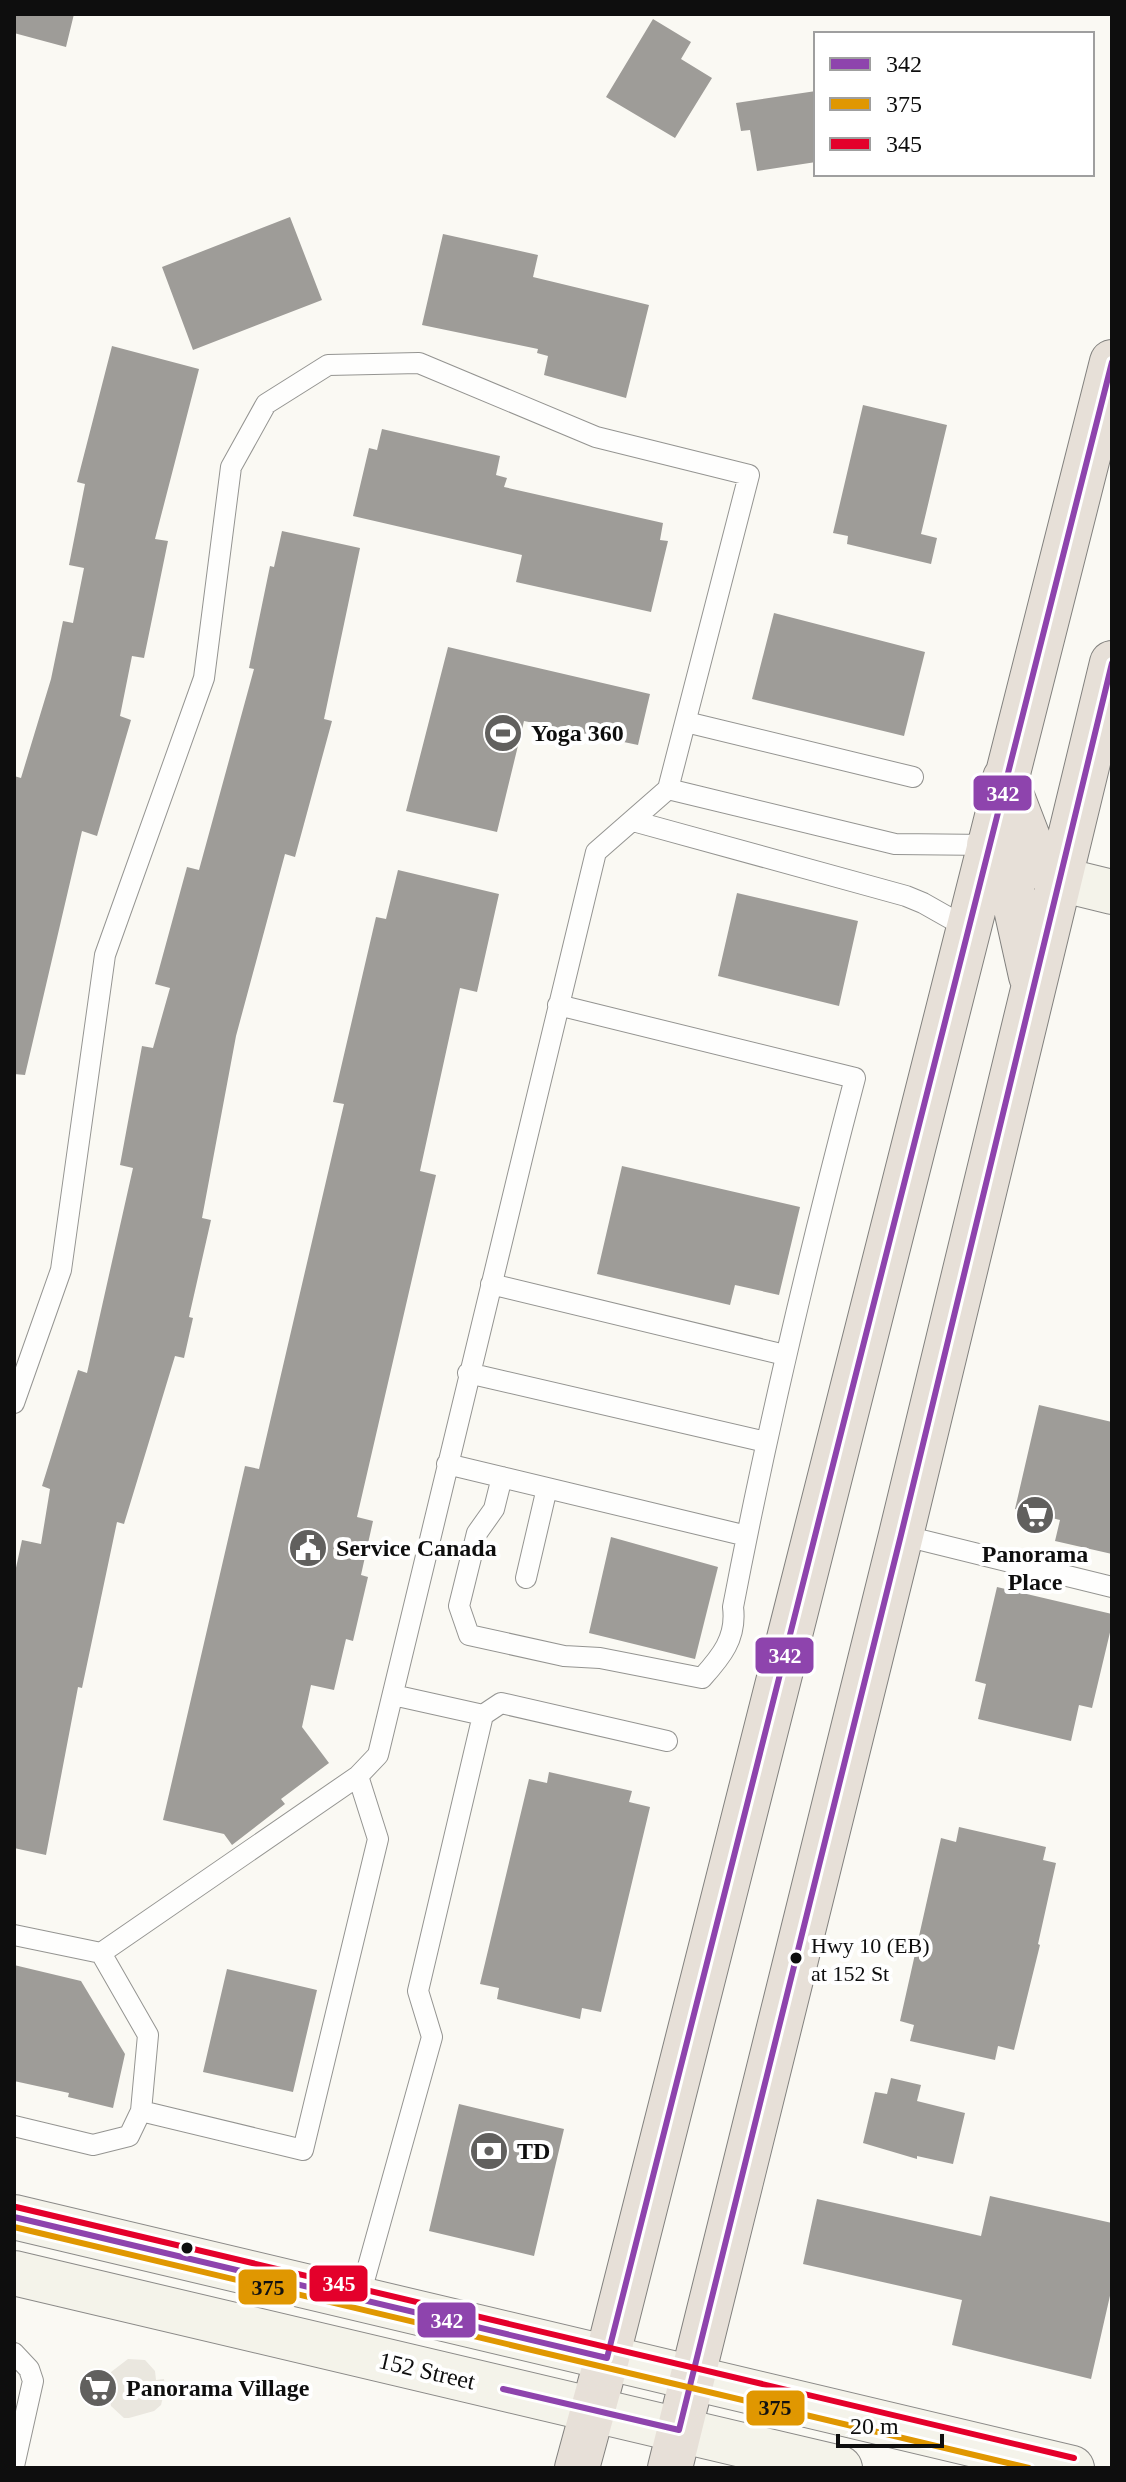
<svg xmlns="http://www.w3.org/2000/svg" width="1126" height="2482" viewBox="0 0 1126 2482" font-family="Georgia,serif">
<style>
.plaza{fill:#eae7df}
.building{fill:#9e9c98}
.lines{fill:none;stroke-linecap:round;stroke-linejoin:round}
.lane-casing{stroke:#949491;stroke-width:22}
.secondary-casing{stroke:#8b8a88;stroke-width:46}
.highway-casing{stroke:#82817e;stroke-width:46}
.lane{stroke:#fefefd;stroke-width:20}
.secondary{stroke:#f4f3ea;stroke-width:44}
.highway{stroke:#e7e0d8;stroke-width:44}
.bus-1-casing{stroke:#fff;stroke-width:12}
.bus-2-casing{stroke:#fff;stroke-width:12}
.bus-3-casing{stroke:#fff;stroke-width:12}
.bus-1{stroke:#8e44ad;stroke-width:6}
.bus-2{stroke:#e09701;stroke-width:6}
.bus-3{stroke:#e4002b;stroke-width:6}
.bus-dot{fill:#0e0e0e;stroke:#fff;stroke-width:3}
.labels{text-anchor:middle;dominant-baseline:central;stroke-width:8;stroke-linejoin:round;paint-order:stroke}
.bus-label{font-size:22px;fill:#0e0e0e;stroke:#fff;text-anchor:start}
.poi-label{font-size:24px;font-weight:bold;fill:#0e0e0e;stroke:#fff;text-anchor:start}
.street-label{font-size:24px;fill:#0e0e0e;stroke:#fff}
.line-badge{stroke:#fff;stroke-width:3}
.badge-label{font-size:22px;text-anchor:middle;font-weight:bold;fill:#fff}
.pale-badge-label{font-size:22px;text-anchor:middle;font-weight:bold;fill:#111}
</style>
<rect width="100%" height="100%" fill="#faf9f3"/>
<path class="plaza" d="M128,2359l17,1 10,11 1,9 8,-1 1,10 -4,16 -7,6 -25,7h-5l-13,-12 -3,-18 3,-16z"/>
<path class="building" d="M14,14h60l-8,33 -52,-14z
M653,19l38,23 -10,17 31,19 -37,60 -69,-41z
M816,91v71l-59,9 -7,-41 -9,1 -5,-28z
M290,217l32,83 -129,50 -31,-83z
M443,234l95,21 -5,22 116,28 -23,93 -82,-23 4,-19 -11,-3 1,-4 -116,-24z
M112,346l87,23 -44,170 13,2 -24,117 -12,-2 -12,60 11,4 -34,116 -15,-5 -57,244 -11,-1v-298l7,2 30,-99 12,-58 10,2 11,-55 -15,-3 16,-81 -8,-2z
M863,405l84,20 -26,109 16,4 -6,26 -84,-20 1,-8 -15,-3z
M382,429l118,27 -4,19 11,3 -3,9 159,36 -3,17 8,1 -17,71 -135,-30 6,-27 -169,-39 16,-68 8,2z
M282,531l78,17 -36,171 8,2 -37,136 -10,-3 -49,182 -34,182 9,2 -22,97 4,1 -9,40 -9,-2 -51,168 -7,-2 -35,166 -4,-1 -32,168 -32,-7v-271l8,-37 19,4 9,-55 -8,-3 36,-116 9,3 46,-205 -13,-3 22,-119 11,2 17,-60 -15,-4 32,-117 12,3 55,-201 -5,-1 21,-102 4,1z
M774,613l151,39 -21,84 -152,-37z
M448,647l202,47 -12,51 -114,-24 -27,111 -91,-21z
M398,870l101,24 -22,98 -17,-4 -40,183 16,4 -79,342 16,4 -12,54 7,2 -15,64 -7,-2 -12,51 -23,-5 -9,42 27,36 -48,36 4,5 -53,41 -8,-11 -61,-14 82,-354 14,3 85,-365 -11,-2 43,-185 10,2z
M737,893l121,28 -19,85 -121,-30z
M622,1166l178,41 -21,88 -44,-10 -5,20 -133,-31z
M1039,1405l73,17v132l-57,-13 5,-21 -45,-11z
M611,1537l107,30 -23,92 -106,-26z
M997,1587l115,27v10l-20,84 -13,-3 -8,36 -93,-22 8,-35 -11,-3z
M549,1772l83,19 -3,11 21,5 -49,205 -19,-4 -2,11 -83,-20 2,-11 -19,-4 49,-205 18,4z
M959,1827l87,20 -3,13 13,3 -18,81 2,1 -26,105 -16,-4 -3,14 -85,-19 4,-16 -14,-4 41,-183 15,4z
M14,1965l67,16 44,73 -12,54 -45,-11 1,-4 -55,-12z
M227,1969l90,21 -24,102 -90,-20z
M891,2078l30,7 -4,16 48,12 -12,51 -36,-8v3l-54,-16 12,-51 12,2z
M459,2104l105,25 -30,127 -105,-25z
M990,2196l122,27v64l-21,92 -139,-34 10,-45 -159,-36 14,-65 164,37z"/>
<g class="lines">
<defs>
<path id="lane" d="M686,722l227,55
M668,789l227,55 94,1
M633,821l273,75 17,7 46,26
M491,1284l294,71
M468,1373l298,69
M14,1403l47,-133 44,-315 99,-277 27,-211 35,-63 62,-39 91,-2 177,74 153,38 -81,314 -72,63 -218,903 -20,21 -257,177 -87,-18
M447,1464l300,72
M502,1477l-8,32 -17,24 -18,73 10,29 95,21 36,2 102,20c19,-21 35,-40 31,-71 34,-178 76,-354 122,-529l-297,-73
M901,1535l211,52
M526,1578l21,-90
M483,1715l18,-12 166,38
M101,1953l47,82 -7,76 162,39 75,-311 -20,-63
M14,2126l79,19 36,-9 12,-25
M359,2299l73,-262 -14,-46 65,-276 -90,-20
M14,2353l15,16 4,12 -19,85"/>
<path id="secondary" d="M1059,879l53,13
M14,2217l1058,251
M14,2273l826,195"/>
<path id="highway" d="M1005,778l33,86 21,15
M989,845l24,50 18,81
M577,2468l30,-110 505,-1996
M670,2468l231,-933 211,-872"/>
</defs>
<use href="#lane" class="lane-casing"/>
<use href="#secondary" class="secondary-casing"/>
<use href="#highway" class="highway-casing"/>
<use href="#lane" class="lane"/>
<use href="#secondary" class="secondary"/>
<use href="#highway" class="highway"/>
<defs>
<path id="bus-1" d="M14,2217l593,141 505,-1996
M503,2389l176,41 222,-895 211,-872"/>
<path id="bus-2" d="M14,2227l1015,241"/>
<path id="bus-3" d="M16,2207l1058,251"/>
</defs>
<use href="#bus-1" class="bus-1-casing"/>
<use href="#bus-2" class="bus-2-casing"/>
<use href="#bus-3" class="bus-3-casing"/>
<use href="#bus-1" class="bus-1"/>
<use href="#bus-2" class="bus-2"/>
<use href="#bus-3" class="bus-3"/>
</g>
<defs>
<symbol id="stadium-disc" viewBox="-11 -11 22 22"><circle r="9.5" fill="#61605e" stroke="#fff"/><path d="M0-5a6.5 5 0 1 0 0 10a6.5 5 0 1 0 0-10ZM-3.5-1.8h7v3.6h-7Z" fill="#fff"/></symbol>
<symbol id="supermarket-disc" viewBox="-11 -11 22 22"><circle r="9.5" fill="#61605e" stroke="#fff"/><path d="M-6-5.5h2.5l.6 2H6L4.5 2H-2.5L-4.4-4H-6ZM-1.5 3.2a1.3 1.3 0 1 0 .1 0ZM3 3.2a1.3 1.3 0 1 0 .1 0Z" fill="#fff"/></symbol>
<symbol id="civic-disc" viewBox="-11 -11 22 22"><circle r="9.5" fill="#61605e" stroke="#fff"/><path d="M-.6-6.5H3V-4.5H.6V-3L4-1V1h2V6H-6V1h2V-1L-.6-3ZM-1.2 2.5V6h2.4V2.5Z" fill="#fff"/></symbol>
<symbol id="bank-disc" viewBox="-11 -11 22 22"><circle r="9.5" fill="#61605e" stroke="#fff"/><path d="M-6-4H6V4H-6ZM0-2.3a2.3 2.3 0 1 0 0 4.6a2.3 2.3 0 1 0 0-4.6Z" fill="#fff"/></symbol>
</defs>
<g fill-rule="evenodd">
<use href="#stadium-disc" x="481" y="711" width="44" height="44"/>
<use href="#supermarket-disc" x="1013" y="1493" width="44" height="44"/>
<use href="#civic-disc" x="286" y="1526" width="44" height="44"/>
<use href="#bank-disc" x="467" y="2129" width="44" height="44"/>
<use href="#supermarket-disc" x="76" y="2366" width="44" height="44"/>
</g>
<g class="bus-dot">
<circle cx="796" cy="1958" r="7"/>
<circle cx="187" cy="2248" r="7"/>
</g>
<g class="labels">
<g class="bus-label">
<text x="811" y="1945">Hwy 10 (EB)<tspan x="811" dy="28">at 152 St</tspan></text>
</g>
<g class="poi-label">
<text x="531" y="733">Yoga 360</text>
<text x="336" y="1548">Service Canada</text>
<text x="1035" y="1554" text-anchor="middle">Panorama<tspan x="1035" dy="28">Place</tspan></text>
<text x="517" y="2151">TD</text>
<text x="126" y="2388">Panorama Village</text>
</g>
<g class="street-label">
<text transform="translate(427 2371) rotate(13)">152 Street</text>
</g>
</g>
<g class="line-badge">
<rect x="972" y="774" width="61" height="38" rx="8" fill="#8e44ad"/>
<rect x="754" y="1636" width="61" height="39" rx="8" fill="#8e44ad"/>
<rect x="308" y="2264" width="61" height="39" rx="8" fill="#e4002b"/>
<rect x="237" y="2268" width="61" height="38" rx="8" fill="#e09701"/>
<rect x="416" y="2301" width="61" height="38" rx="8" fill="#8e44ad"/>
<rect x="745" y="2389" width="61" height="38" rx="8" fill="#e09701"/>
</g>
<g class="badge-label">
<text x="1003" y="801">342</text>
<text x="785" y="1663">342</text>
<text x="339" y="2291">345</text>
<text x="447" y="2328">342</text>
</g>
<g class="pale-badge-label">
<text x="268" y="2295">375</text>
<text x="775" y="2415">375</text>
</g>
<rect width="1126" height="2482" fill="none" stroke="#0e0e0e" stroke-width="32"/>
<rect x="814" y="32" width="280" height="144" fill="#ffffff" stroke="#9f9f9f" stroke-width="2"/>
<rect x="830" y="58" width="40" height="12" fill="#8e44ad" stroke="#9f9f9f" stroke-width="2"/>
<text x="886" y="72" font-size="24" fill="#0e0e0e">342</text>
<rect x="830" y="98" width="40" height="12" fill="#e09701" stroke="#9f9f9f" stroke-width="2"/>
<text x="886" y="112" font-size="24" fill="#0e0e0e">375</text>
<rect x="830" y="138" width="40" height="12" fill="#e4002b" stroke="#9f9f9f" stroke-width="2"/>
<text x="886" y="152" font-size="24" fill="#0e0e0e">345</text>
<path d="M838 2434v12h104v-12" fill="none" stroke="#0e0e0e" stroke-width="4"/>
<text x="850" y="2434" font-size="24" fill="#0e0e0e" stroke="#ffffff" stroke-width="6" paint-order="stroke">20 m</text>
</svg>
